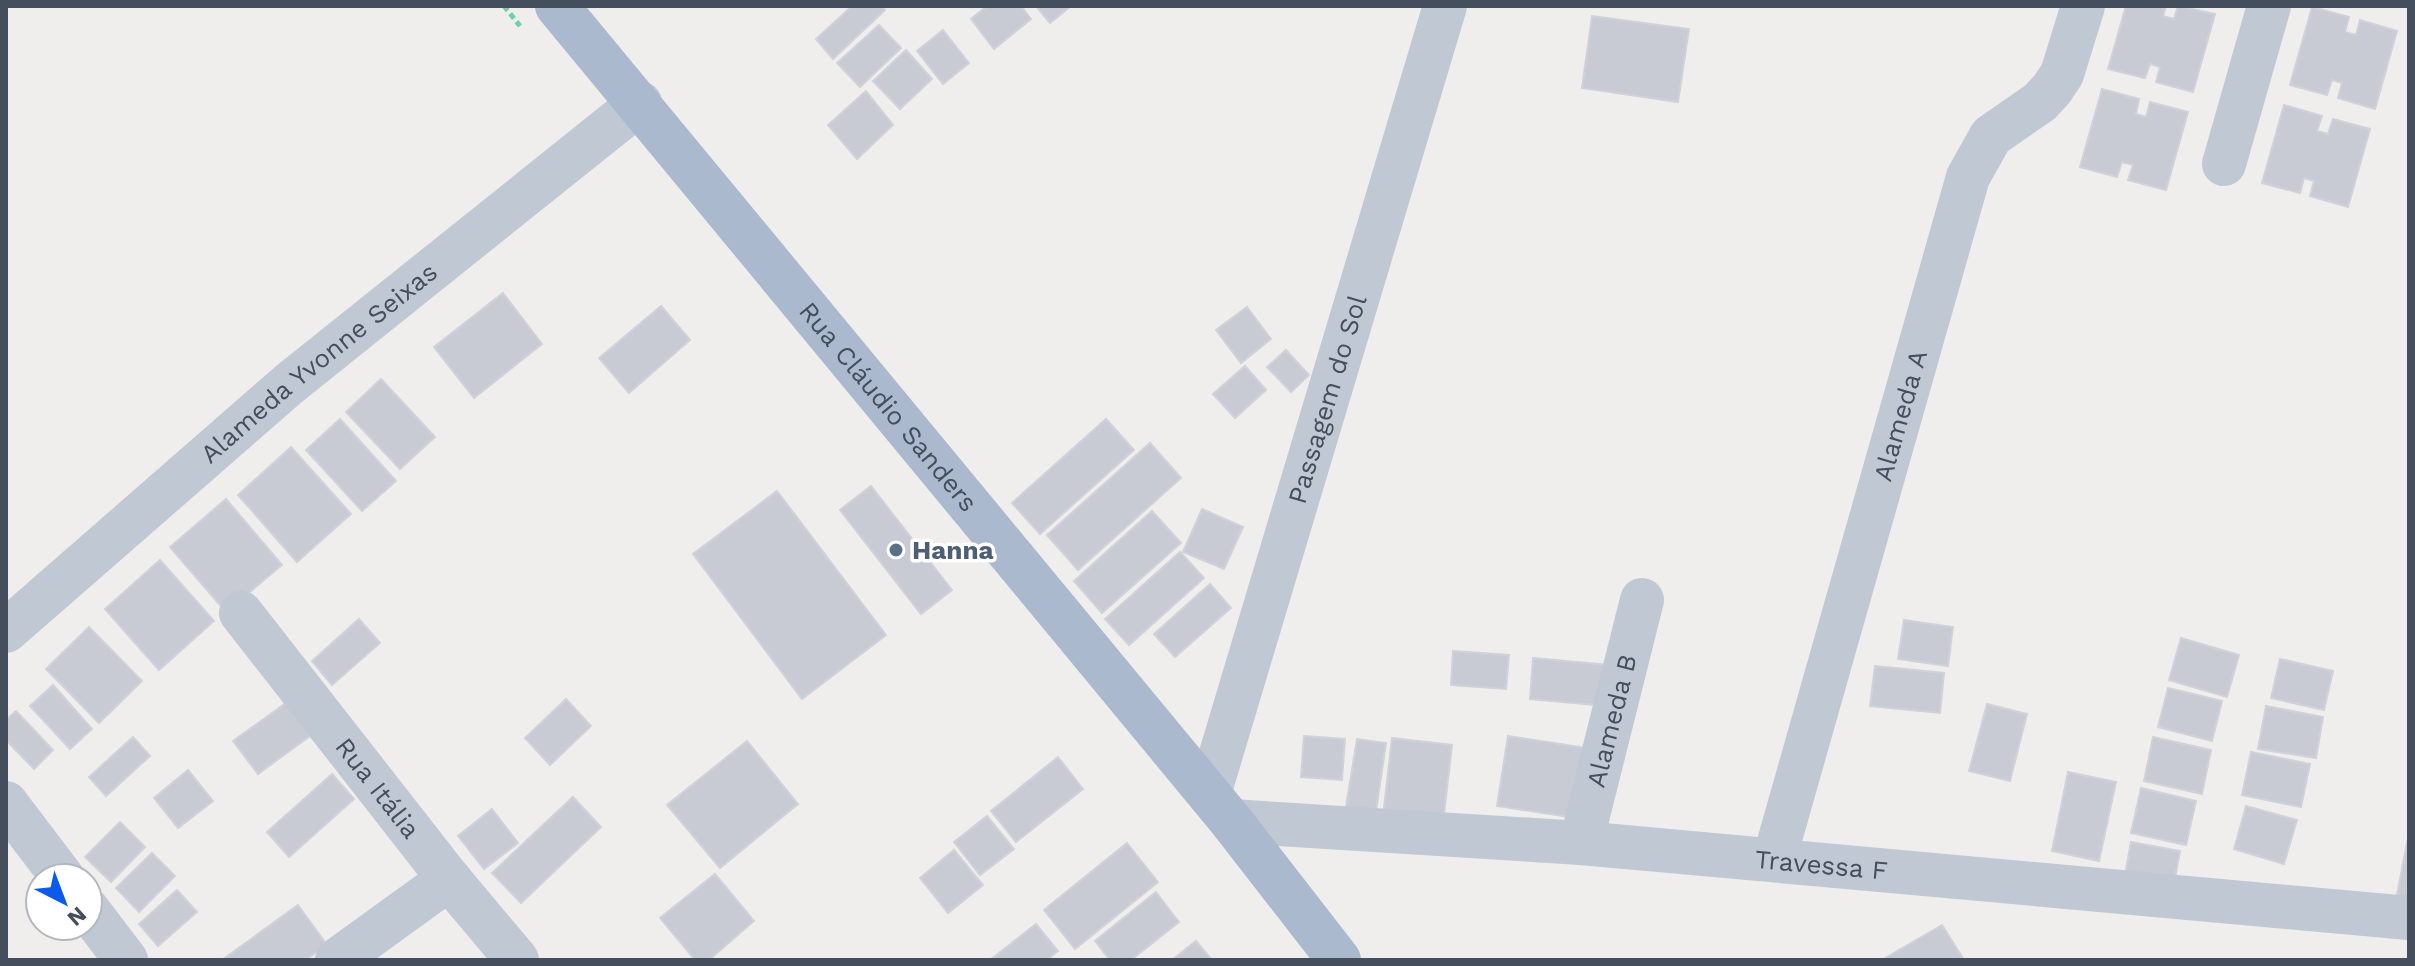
<svg xmlns="http://www.w3.org/2000/svg" width="2415" height="966" viewBox="0 0 2415 966" font-family="'Work Sans',sans-serif">
<style>
.building{fill:#c8cbd3;stroke:#d0d2d9;stroke-width:2}
.lines{fill:none;stroke-linecap:round;stroke-linejoin:round}
.path{stroke:#6dd1a9;stroke-width:5;stroke-dasharray:6 4;stroke-linecap:butt}
.minor{stroke:#bfc8d3;stroke-width:44}
.major{stroke:#aab9ce;stroke-width:44}
.service-dot{fill:#5c6f8a;stroke:#fff;stroke-width:3}
.labels{text-anchor:middle;dominant-baseline:central;stroke-width:7;stroke-linejoin:round;paint-order:stroke}
.street-label{font-size:26px;fill:#444e5c;stroke:#fff}
.service-label{font-size:26px;font-weight:bold;fill:#4e5e75;stroke:#fff;text-anchor:start}
</style>
<rect width="100%" height="100%" fill="#f0eded"/>
<path class="building" d="M852,6h29l4,4 -52,49 -17,-20z
M987,6h34l10,13 -37,30 -23,-30z
M1036,6h35l-21,17z
M2126,6h40l-3,10 11,3 4,-13 37,8 -22,78 -37,-10 4,-15 -10,-3 -5,14 -37,-9z
M2312,7l37,10 -4,15 11,3 4,-15 37,11 -22,78 -37,-11 4,-15 -10,-3 -5,15 -37,-10z
M1592,16l97,13 -11,73 -96,-14z
M879,25l22,23 -41,39 -23,-24z
M943,30l26,33 -26,21 -26,-33z
M906,50l26,29 -32,30 -27,-28z
M2102,89l37,10 -3,15 10,3 4,-15 38,10 -22,78 -38,-10 5,-15 -11,-3 -5,15 -37,-10z
M866,91l27,34 -36,34 -29,-34z
M2284,105l38,11 -5,15 11,3 5,-15 37,10 -22,78 -38,-11 4,-15 -10,-3 -4,15 -38,-10z
M503,293l39,51 -68,54 -40,-51z
M661,306l29,34 -61,53 -30,-35z
M1247,307l24,32 -30,24 -25,-33z
M1286,350l23,25 -18,17 -24,-25z
M1245,366l21,24 -31,28 -22,-24z
M381,379l54,58 -35,32 -54,-57z
M340,419l56,62 -34,30 -56,-61z
M1106,419l28,31 -94,84 -28,-31z
M1150,443l31,35 -103,92 -31,-35z
M291,447l60,67 -54,48 -59,-67z
M871,486l81,104 -31,24 -81,-104z
M777,491l109,144 -84,64 -109,-145z
M226,499l56,66 -56,47 -56,-65z
M1202,509l41,18 -19,42 -41,-17z
M1152,511l29,32 -79,70 -28,-32z
M1180,552l24,26 -75,67 -24,-26z
M160,560l54,61 -55,49 -54,-61z
M1210,584l21,24 -56,49 -21,-23z
M359,619l21,24 -48,42 -20,-24z
M1904,620l49,7 -5,39 -50,-7z
M89,627l53,54 -43,42 -53,-54z
M2181,638l58,17 -12,42 -58,-17z
M1453,651l56,4 -3,34 -55,-4z
M1533,658l76,7 -3,41 -76,-7z
M2280,659l53,12 -9,39 -53,-12z
M1875,666l69,7 -4,40 -70,-7z
M53,685l39,44 -22,20 -40,-43z
M2168,688l54,13 -10,40 -54,-14z
M566,699l25,27 -41,39 -25,-27z
M286,703l24,33 -52,38 -25,-33z
M1987,704l40,10 -17,67 -41,-10z
M2266,706l57,11 -7,41 -58,-9z
M16,711l37,39 -19,19 -28,-29v-20z
M1304,736l41,3 -3,41 -41,-3z
M1508,736l79,12 -11,70 -79,-12z
M133,737l17,19 -44,40 -17,-19z
M2153,737l58,13 -9,44 -58,-13z
M1392,738l60,7 -9,78 -60,-7z
M1357,739l29,4 -11,75 -30,-5z
M747,741l51,63 -78,64 -53,-63z
M2251,752l59,12 -9,43 -59,-12z
M1058,757l25,32 -67,53 -25,-31z
M188,770l25,31 -35,27 -24,-30z
M2068,772l48,10 -17,79 -47,-10z
M332,774l22,25 -65,58 -22,-25z
M2141,788l55,13 -10,44 -55,-12z
M573,797l28,30 -80,76 -29,-30z
M2246,806l51,14 -13,44 -50,-15z
M492,809l26,34 -34,26 -26,-33z
M987,816l27,33 -34,26 -26,-33z
M120,822l25,25 -34,35 -26,-25z
M2408,838h1v64l-13,-2z
M2131,842l49,9 -6,32 -49,-8z
M1127,843l31,39 -83,67 -31,-39z
M954,850l29,35 -35,28 -28,-35z
M152,853l23,23 -36,36 -23,-24z
M715,874l39,47 -45,39h-14l-35,-42z
M177,890l20,22 -39,34 -19,-22z
M1156,892l23,30 -48,38h-21l-15,-19z
M298,905l29,40 -22,15h-83z
M1036,924l22,27 -11,9h-57z
M1942,925l22,35h-82z
M1196,941l16,19h-40z"/>
<g class="lines">
<path class="path" d="M504,6l16,20"/>
<g class="minor">
<path d="M2224,164l45,-158"/>
<path id="s1" d="M241,613l208,266 68,81"/>
<path id="s2" d="M6,631l283,-247 351,-281"/>
<path id="s3" d="M1209,794l236,-788"/>
<path d="M6,803l57,75"/>
<path id="s4" d="M1231,821l350,22 828,75"/>
<path id="s5" d="M1581,843l61,-243"/>
<path id="s6" d="M1774,860l194,-683 23,-41 49,-34 12,-13 10,-15 21,-68"/>
<path d="M88,910l38,50"/>
<path d="M337,960l112,-81"/>
</g>
<path class="major" id="s7" d="M557,6l674,815 108,139"/>
</g>
<circle class="service-dot" cx="896" cy="550" r="8"/>
<g class="labels">
<g class="street-label">
<text stroke="none"><textPath href="#s2" startOffset="412">Alameda Yvonne Seixas</textPath></text>
<text stroke="none"><textPath href="#s3" startOffset="412">Passagem do Sol</textPath></text>
<text stroke="none"><textPath href="#s7" startOffset="520">Rua Cláudio Sanders</textPath></text>
<text stroke="none"><textPath href="#s6" startOffset="462">Alameda A</textPath></text>
<text stroke="none"><textPath href="#s5" startOffset="126">Alameda B</textPath></text>
<text stroke="none"><textPath href="#s1" startOffset="222">Rua Itália</textPath></text>
<text stroke="none"><textPath href="#s4" startOffset="592">Travessa F</textPath></text>
</g>
<g class="service-label">
<text x="912" y="550">Hanna</text>
</g>
</g>
<rect width="2415" height="966" fill="none" stroke="#444e5c" stroke-width="16"/>
<g transform="translate(64 902) rotate(138)"><circle r="38" fill="#ffffff" stroke="#b4b8be" stroke-width="2"/>
<path d="M0-6L14 30L0 20L-14 30Z" fill="#0d5aea"/>
<text y="-12" font-size="22" font-weight="bold" text-anchor="middle" fill="#444e5c">N</text>
</g>
</svg>
